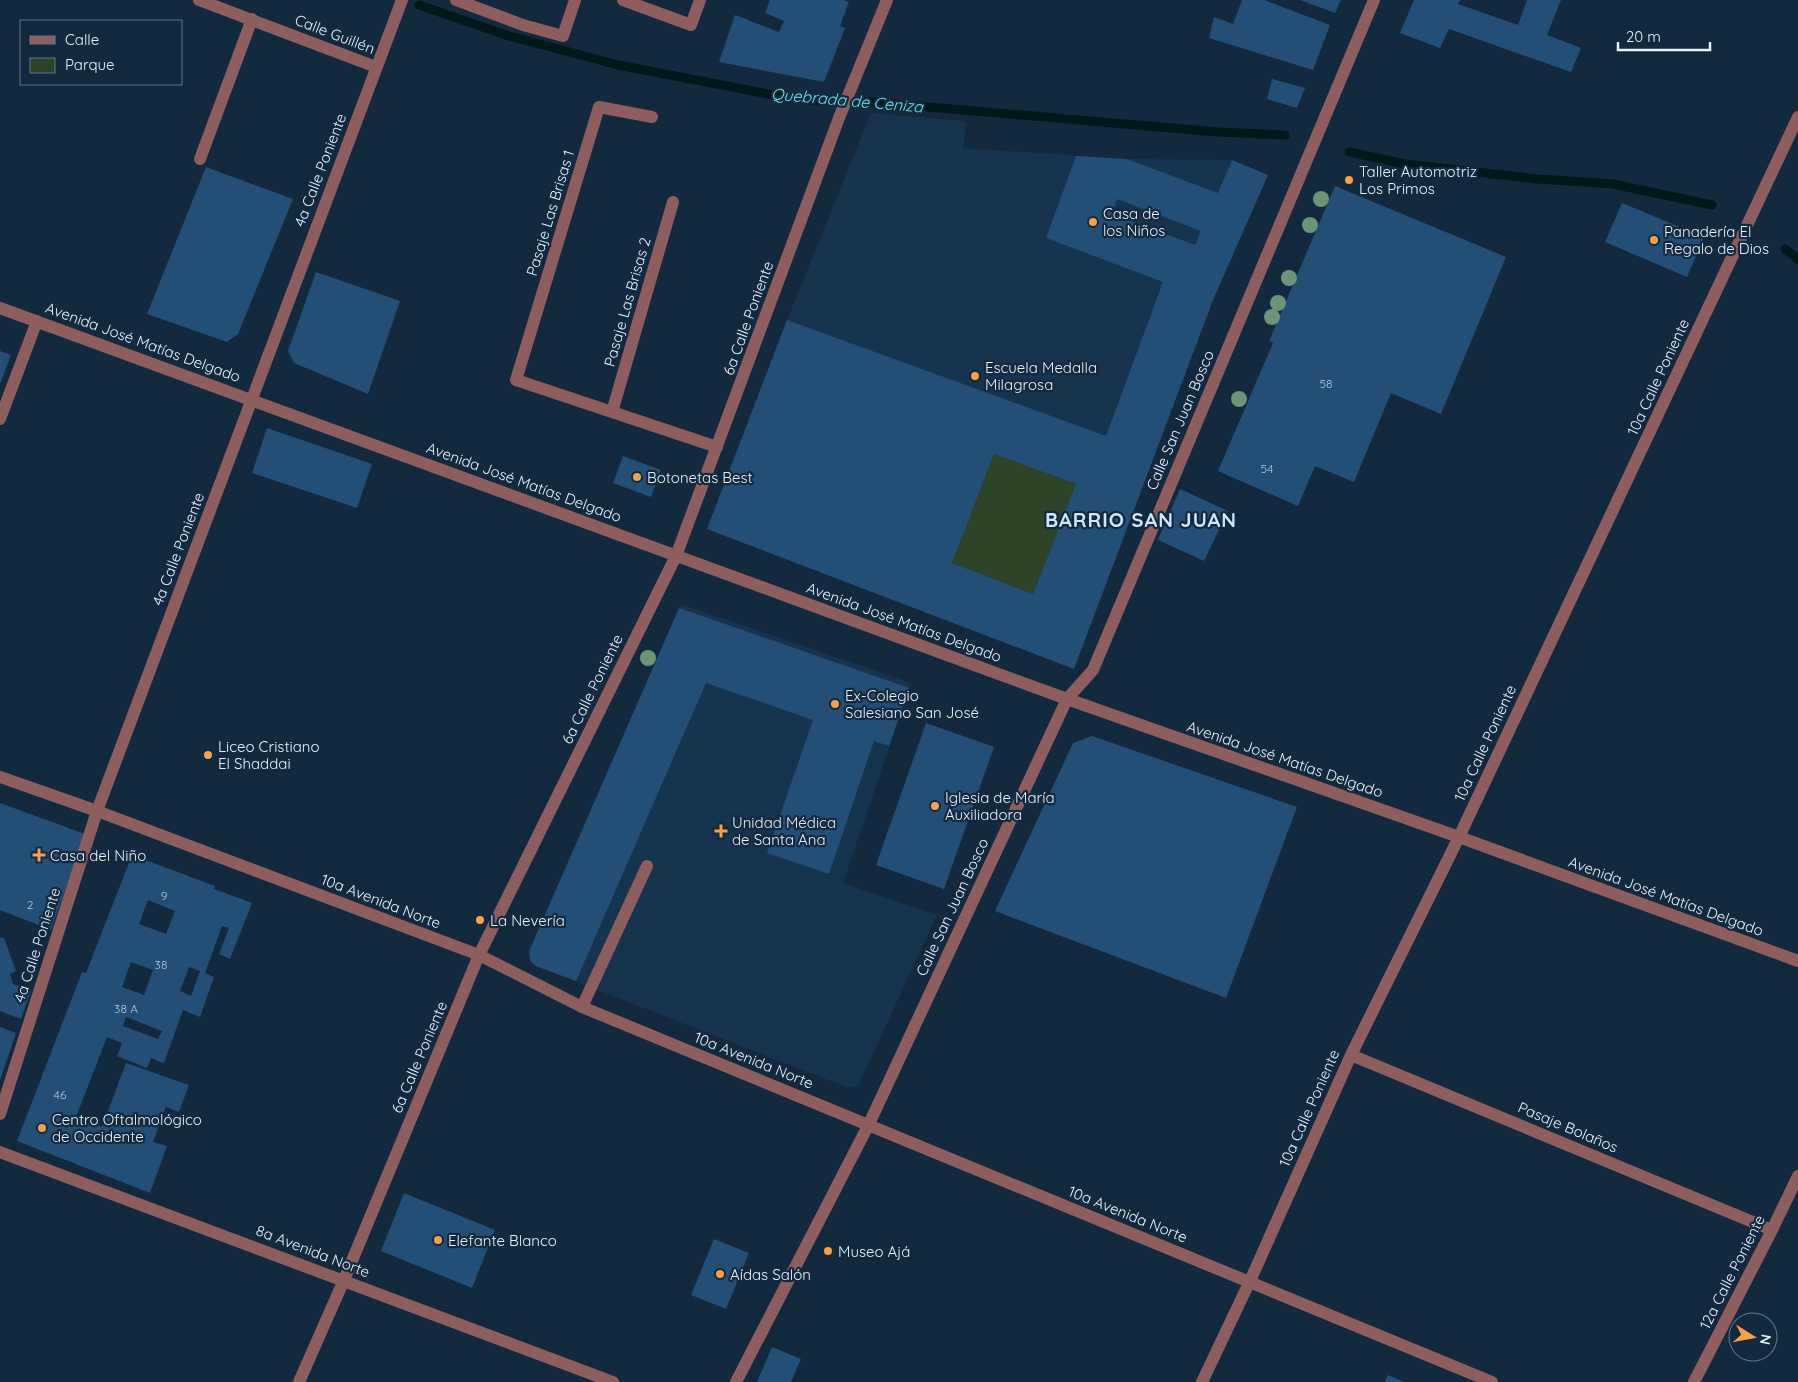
<svg xmlns="http://www.w3.org/2000/svg" width="1798" height="1382" viewBox="0 0 1798 1382" font-family="Quicksand,sans-serif">
<style>
.built{fill:#17344e}
.green{fill:#2d4327}
.lines{fill:none;stroke-linecap:round;stroke-linejoin:round}
.stream{stroke:#001819;stroke-width:9}
.building{fill:#234f76;fill-rule:evenodd}
.service{stroke:#8e5e5f;stroke-width:12}
.minor{stroke:#8e5e5f;stroke-width:12}
.tertiary{stroke:#8e5e5f;stroke-width:12}
.tree{fill:#6c9578}
.poi-dot{fill:#f8a14a;stroke:#12293e;stroke-width:2}
.labels{text-anchor:middle;dominant-baseline:central;stroke-width:4.5;stroke-linejoin:round;paint-order:stroke}
.number-label{font-size:12px;fill:#b6c9db}
.street-label{font-size:15px;fill:#e7f2fd;stroke:#12293e}
.poi-label{font-size:15px;fill:#e7f2fd;stroke:#12293e;text-anchor:start}
.water-label{font-size:16px;font-style:italic;fill:#65e3e9;stroke:#12293e}
.district-label{font-size:20px;font-weight:bold;letter-spacing:1px;fill:#cfe6fc;stroke:#12293e}
</style>
<rect width="100%" height="100%" fill="#12293e"/>
<path class="built" d="M871,113l95,8 -3,27 164,11 105,1 36,15 -55,125 -139,369 -367,-140 80,-209z
M681,604l230,79 -68,200 94,32 -78,169 -6,3h-7l-310,-121 -5,-4 -2,-4 1,-11z"/>
<path class="green" d="M994,454l82,30 -43,110 -81,-31z"/>
<g class="lines">
<path class="stream" d="M419,5l87,30 112,30 161,31 42,5 50,1 346,30 68,3
M1349,152l56,12 133,15 75,5 99,21
M1785,249l13,10"/>
</g>
<path class="building" d="M770,0h74l5,2 -9,24 5,2 -21,54 -105,-20 16,-47 44,17 5,-11 -19,-8z
M1242,0h22l66,25 -17,45 -104,-32 5,-21 19,7z
M1300,0h41l-6,13z
M1414,0h46l-2,4 60,21 9,-25h34l-14,35 34,13 -10,24 -122,-43 -9,19 -40,-15z
M1272,79l33,9 -8,20 -30,-9z
M1076,156l51,3 91,34 14,-33 36,15 -55,125 -139,369 -367,-140 80,-209 319,116 57,-154 -117,-44zM1117,199l84,32 -6,14 -83,-31zM994,454l82,30 -43,110 -81,-31z
M206,167l87,32 -55,135 -11,8 -80,-28z
M1335,186l171,71 -65,157 -50,-21 -37,89 -39,-16 -17,40 -80,-35 55,-128 -4,-2z
M1622,203l82,34 -17,40 -82,-35z
M316,272l84,29 -32,93 -74,-31 -6,-12z
M0,351l11,4 -11,29z
M267,428l105,36 -15,44 -105,-35z
M623,456l38,14 -10,27 -38,-14z
M1180,489l48,22 -24,50 -46,-21z
M679,608l230,80 -20,58 -15,-5 -45,133 -62,-21 46,-133 -107,-37 -130,298 -40,-15 -5,-4 -2,-10z
M926,723l68,24 -50,142 -68,-24z
M1092,736l205,71 -71,191 -231,-87 78,-168z
M0,803l85,31 -34,96 -51,-20z
M132,855l83,31 -1,3 38,14 -22,56 -11,-5 10,-26 -7,-2 -17,47 9,4 -14,40 -17,-7 -19,53 -13,-5 -4,10 -30,-12 5,-13 -15,-6 -31,80 26,10 24,-64 63,22 -10,27 -13,-5 -13,35 14,4 -17,47 -133,-52 65,-169 4,1zM148,900l27,11 -9,23 -27,-10zM131,962l22,8 -9,25 -22,-8zM189,967l11,4 -9,25 -11,-5zM126,1017l36,14 -4,8 -35,-13z
M0,938h4l12,33 -6,3 3,10 18,7 -10,28 -21,-8z
M0,1027l16,6 -16,47z
M404,1193l91,37 -23,58 -91,-37z
M714,1239l35,14 -23,56 -35,-14z
M772,1347l29,12 -10,23h-34z
M1388,1375l16,7h-19z"/>
<g class="lines">
<path class="service" d="M456,0l67,25 40,11 12,-36
M623,0l68,25 9,-25
M652,117l-53,-10 -83,273 201,67
M200,159l52,-140
M612,412l61,-210
M582,1007l65,-141"/>
<path class="minor" d="M199,0l177,67
M0,419l37,-98
M676,556l163,-438 48,-118
M1067,699l26,-29 281,-670
M0,777l97,34 382,144 103,52 910,375
M1351,1055l421,175
M0,1114l97,-303 305,-811
M1202,1382l48,-101 101,-226 108,-218 339,-720
M1694,1382l78,-152 26,-54"/>
<path class="tertiary" d="M0,308l1067,391 392,138 339,124
M0,1152l613,230
M299,1382l45,-102 135,-325 197,-399
M736,1382l133,-258 198,-425"/>
</g>
<g class="tree">
<circle cx="1321" cy="199" r="8"/>
<circle cx="1310" cy="225" r="8"/>
<circle cx="1289" cy="278" r="8"/>
<circle cx="1278" cy="303" r="8"/>
<circle cx="1272" cy="317" r="8"/>
<circle cx="1239" cy="399" r="8"/>
<circle cx="648" cy="658" r="8"/>
</g>
<g class="poi-dot">
<circle cx="1349" cy="180" r="5"/>
<circle cx="1093" cy="222" r="5"/>
<circle cx="1654" cy="240" r="5"/>
<circle cx="975" cy="376" r="5"/>
<circle cx="637" cy="477" r="5"/>
<circle cx="835" cy="704" r="5"/>
<circle cx="208" cy="755" r="5"/>
<circle cx="935" cy="806" r="5"/>
<path d="M718.5 823.5h5v5h5v5h-5v5h-5v-5h-5v-5h5z"/>
<path d="M36.5 847.5h5v5h5v5h-5v5h-5v-5h-5v-5h5z"/>
<circle cx="480" cy="920" r="5"/>
<circle cx="42" cy="1128" r="5"/>
<circle cx="438" cy="1240" r="5"/>
<circle cx="828" cy="1251" r="5"/>
<circle cx="720" cy="1274" r="5"/>
</g>
<g class="labels">
<g class="number-label">
<text x="1326" y="383">58</text>
<text x="1267" y="468">54</text>
<text x="164" y="895">9</text>
<text x="30" y="904">2</text>
<text x="161" y="964">38</text>
<text x="126" y="1008">38 A</text>
<text x="60" y="1094">46</text>
</g>
<g class="street-label">
<text transform="translate(335 34) rotate(21)">Calle Guillén</text>
<text transform="translate(320 170) rotate(-69)">4a Calle Poniente</text>
<text transform="translate(550 213) rotate(-73)">Pasaje Las Brisas 1</text>
<text transform="translate(627 302) rotate(-74)">Pasaje Las Brisas 2</text>
<text transform="translate(748 318) rotate(-70)">6a Calle Poniente</text>
<text transform="translate(143 342) rotate(20)">Avenida José Matías Delgado</text>
<text transform="translate(1658 377) rotate(-65)">10a Calle Poniente</text>
<text transform="translate(1180 420) rotate(-67)">Calle San Juan Bosco</text>
<text transform="translate(524 482) rotate(20)">Avenida José Matías Delgado</text>
<text transform="translate(178 549) rotate(-69)">4a Calle Poniente</text>
<text transform="translate(904 622) rotate(20)">Avenida José Matías Delgado</text>
<text transform="translate(592 689) rotate(-64)">6a Calle Poniente</text>
<text transform="translate(1485 743) rotate(-65)">10a Calle Poniente</text>
<text transform="translate(1285 759) rotate(19)">Avenida José Matías Delgado</text>
<text transform="translate(1666 896) rotate(20)">Avenida José Matías Delgado</text>
<text transform="translate(381 901) rotate(21)">10a Avenida Norte</text>
<text transform="translate(952 907) rotate(-65)">Calle San Juan Bosco</text>
<text transform="translate(37 945) rotate(-72)">4a Calle Poniente</text>
<text transform="translate(419 1057) rotate(-67)">6a Calle Poniente</text>
<text transform="translate(754 1060) rotate(22)">10a Avenida Norte</text>
<text transform="translate(1309 1108) rotate(-66)">10a Calle Poniente</text>
<text transform="translate(1568 1127) rotate(23)">Pasaje Bolaños</text>
<text transform="translate(1128 1214) rotate(22)">10a Avenida Norte</text>
<text transform="translate(313 1251) rotate(21)">8a Avenida Norte</text>
<text transform="translate(1732 1272) rotate(-63)">12a Calle Poniente</text>
</g>
<g class="poi-label">
<text x="1359" y="171">Taller Automotriz<tspan x="1359" dy="17">Los Primos</tspan></text>
<text x="1103" y="213">Casa de<tspan x="1103" dy="17">los Niños</tspan></text>
<text x="1664" y="231">Panadería El<tspan x="1664" dy="17">Regalo de Dios</tspan></text>
<text x="985" y="367">Escuela Medalla<tspan x="985" dy="17">Milagrosa</tspan></text>
<text x="647" y="477">Botonetas Best</text>
<text x="845" y="695">Ex-Colegio<tspan x="845" dy="17">Salesiano San José</tspan></text>
<text x="218" y="746">Liceo Cristiano<tspan x="218" dy="17">El Shaddai</tspan></text>
<text x="945" y="797">Iglesia de María<tspan x="945" dy="17">Auxiliadora</tspan></text>
<text x="732" y="822">Unidad Médica<tspan x="732" dy="17">de Santa Ana</tspan></text>
<text x="50" y="855">Casa del Niño</text>
<text x="490" y="920">La Nevería</text>
<text x="52" y="1119">Centro Oftalmológico<tspan x="52" dy="17">de Occidente</tspan></text>
<text x="448" y="1240">Elefante Blanco</text>
<text x="838" y="1251">Museo Ajá</text>
<text x="730" y="1274">Aídas Salón</text>
</g>
<g class="water-label">
<text transform="translate(847 100) rotate(5)">Quebrada de Ceniza</text>
</g>
<g class="district-label">
<text x="1141" y="519">BARRIO SAN JUAN</text>
</g>
</g>
<rect x="20" y="20" width="162" height="65" fill="#12293e" stroke="#67798a"/>
<rect x="30" y="36" width="25" height="8" fill="#8e5e5f" stroke="#67798a"/>
<text x="65" y="45" font-size="15" fill="#e7f2fd">Calle</text>
<rect x="30" y="58" width="25" height="15" fill="#2d4327" stroke="#67798a"/>
<text x="65" y="70" font-size="15" fill="#e7f2fd">Parque</text>
<g transform="translate(1753 1337) rotate(101)"><circle r="24" fill="#12293e" stroke="#67798a"/>
<path d="M0-4L9 19L0 12L-9 19Z" fill="#f8a14a"/>
<text y="-8" font-size="14" font-weight="bold" text-anchor="middle" fill="#e7f2fd">N</text>
</g>
<path d="M1618 42v8h92v-8" fill="none" stroke="#e7f2fd" stroke-width="2.5"/>
<text x="1626" y="42" font-size="15" fill="#e7f2fd" stroke="#12293e" stroke-width="4" paint-order="stroke">20 m</text>
</svg>
